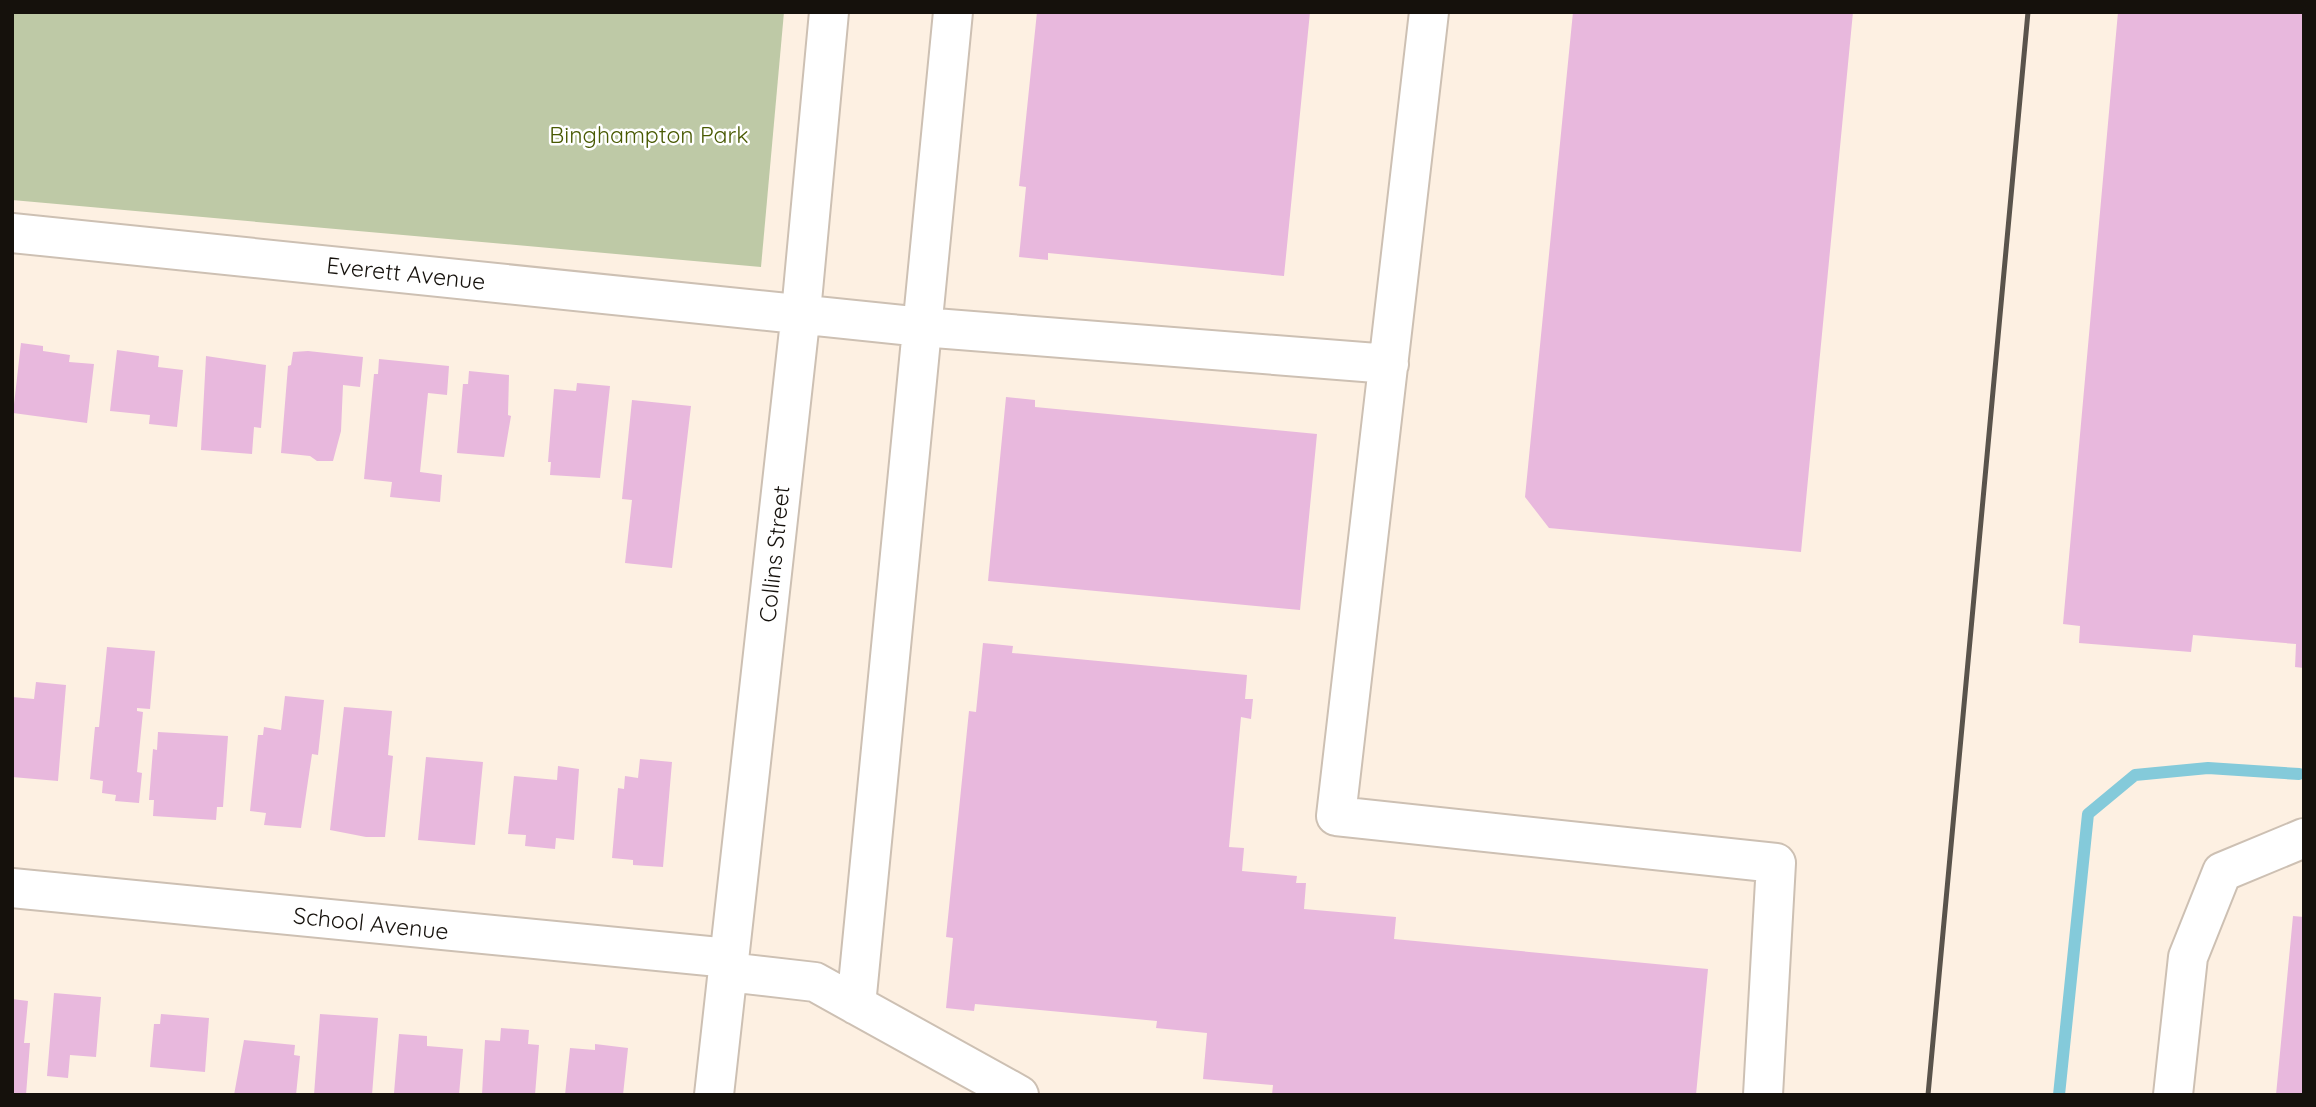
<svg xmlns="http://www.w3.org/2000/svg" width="2316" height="1107" viewBox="0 0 2316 1107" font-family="Quicksand,sans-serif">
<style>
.green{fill:#bec9a6}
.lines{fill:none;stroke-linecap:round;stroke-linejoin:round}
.stream{stroke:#84cada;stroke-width:12}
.building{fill:#e8b8dd}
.minor-casing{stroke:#cdc0b3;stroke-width:42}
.minor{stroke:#fff;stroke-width:38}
.rail{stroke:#59534b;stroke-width:5}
.labels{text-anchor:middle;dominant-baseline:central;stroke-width:5;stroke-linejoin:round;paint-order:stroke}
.park-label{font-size:23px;fill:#485902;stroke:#fff}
.street-label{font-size:23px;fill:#15110c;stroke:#fff}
</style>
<rect width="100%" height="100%" fill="#fdf0e2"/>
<path class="green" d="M12,12h772l-23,255 -749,-67z"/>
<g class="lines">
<path class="stream" d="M2059,1095l29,-281 47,-39 73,-7 91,6"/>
</g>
<path class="building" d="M1037,12h273l-26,264 -236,-23v7l-29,-3 7,-70 -7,-1z
M1573,12h280l-52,540 -252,-24 -24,-31z
M2118,12h186v656l-9,-1 1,-23 -103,-9 -2,17 -112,-9 1,-17 -17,-2z
M21,343l22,3v5l27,4 -1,7 25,2 -7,59 -74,-10z
M117,350l42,6 -1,11 25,3 -6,57 -28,-3 1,-9 -40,-4z
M308,351l55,6 -3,30 -17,-2 -2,46 -8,30h-16l-7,-5 -29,-3 7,-87 3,-1 2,-13z
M206,356l60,9 -5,63 -7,-1 -2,27 -51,-4z
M379,359l70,7 -2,29 -19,-2 -8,79 22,3 -2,27 -50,-5 2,-15 -28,-3 10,-105h4z
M469,371l40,4 -1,40 3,1 -7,41 -47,-4 6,-69h5z
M577,383l33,3 -10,92 -50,-3 1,-13h-3l6,-73 22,2z
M1006,397l29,3v7l282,27 -17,176 -312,-29z
M632,400l59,6 -19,162 -47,-5 7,-63 -10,-1z
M983,643l30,3 -1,7 235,22 -2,24h8l-2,20 -10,-2 -12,130 15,1 -2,23 55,5 -1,7h10l-2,26 92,8 -2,22 314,30 -12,126h-424l1,-10 -70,-6 4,-46 -51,-5 1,-7 -182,-17 -1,7 -28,-3 7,-70 -7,-1 23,-226 7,1z
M107,647l48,4 -5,58 -13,-1v3l6,1 -6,60 5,1 -3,30 -24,-2 1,-6 -14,-2 1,-12 -13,-2 5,-52h4z
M36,682l30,3 -8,96 -46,-4v-80l22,2z
M285,696l39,4 -6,55 -6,-1 -11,74 -37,-3 2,-12 -16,-2 8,-76h5l1,-8 17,3z
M344,707l48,4 -4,44 5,1 -8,81h-19l-36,-7z
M158,732l70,4 -5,71h-6l-1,13 -63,-4 1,-16h-5l4,-51 4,1z
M426,757l57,5 -8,83 -57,-5z
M640,759l32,3 -9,105 -30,-2v-5l-21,-2 6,-70 6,1 1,-13 13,2z
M558,766l21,3 -5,71 -18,-2 -1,11 -30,-3 1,-11 -18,-1 6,-58 43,4z
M2293,916l11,1v178h-28z
M54,993l47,4 -5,60 -26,-2 -2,23 -21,-2z
M12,999l16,2 -4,42h6l-4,52h-14z
M161,1014l48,4 -4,54 -55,-5 4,-43h6z
M320,1014l58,4 -6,77h-58z
M501,1028l28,2 -1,14 11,1 -4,50h-53l3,-55 15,1z
M399,1034l28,2v10l36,3 -4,46 -65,-2z
M244,1040l51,5 -1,10 6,1 -4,39h-62z
M595,1044l33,4 -5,47h-58l5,-47 25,2z"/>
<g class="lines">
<defs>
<path id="minor" d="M1429,12l-93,804 440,47 -13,232
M12,233l910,94 467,37
M12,888l717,70
M728,972l87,10 204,113
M856,1005l97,-993
M714,1095l87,-783 28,-300
M2173,1095l15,-138 34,-85 82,-34"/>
</defs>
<use href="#minor" class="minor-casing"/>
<use href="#minor" class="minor"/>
<path class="rail" d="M1928,1095l100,-1083"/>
</g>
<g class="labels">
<g class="park-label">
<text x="649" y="134">Binghampton Park</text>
</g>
<g class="street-label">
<text transform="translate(406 273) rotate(6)">Everett Avenue</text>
<text transform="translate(774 554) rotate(-84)">Collins Street</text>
<text transform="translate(371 923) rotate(6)">School Avenue</text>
</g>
</g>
<rect width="2316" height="1107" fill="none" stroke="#15110c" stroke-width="28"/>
</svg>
